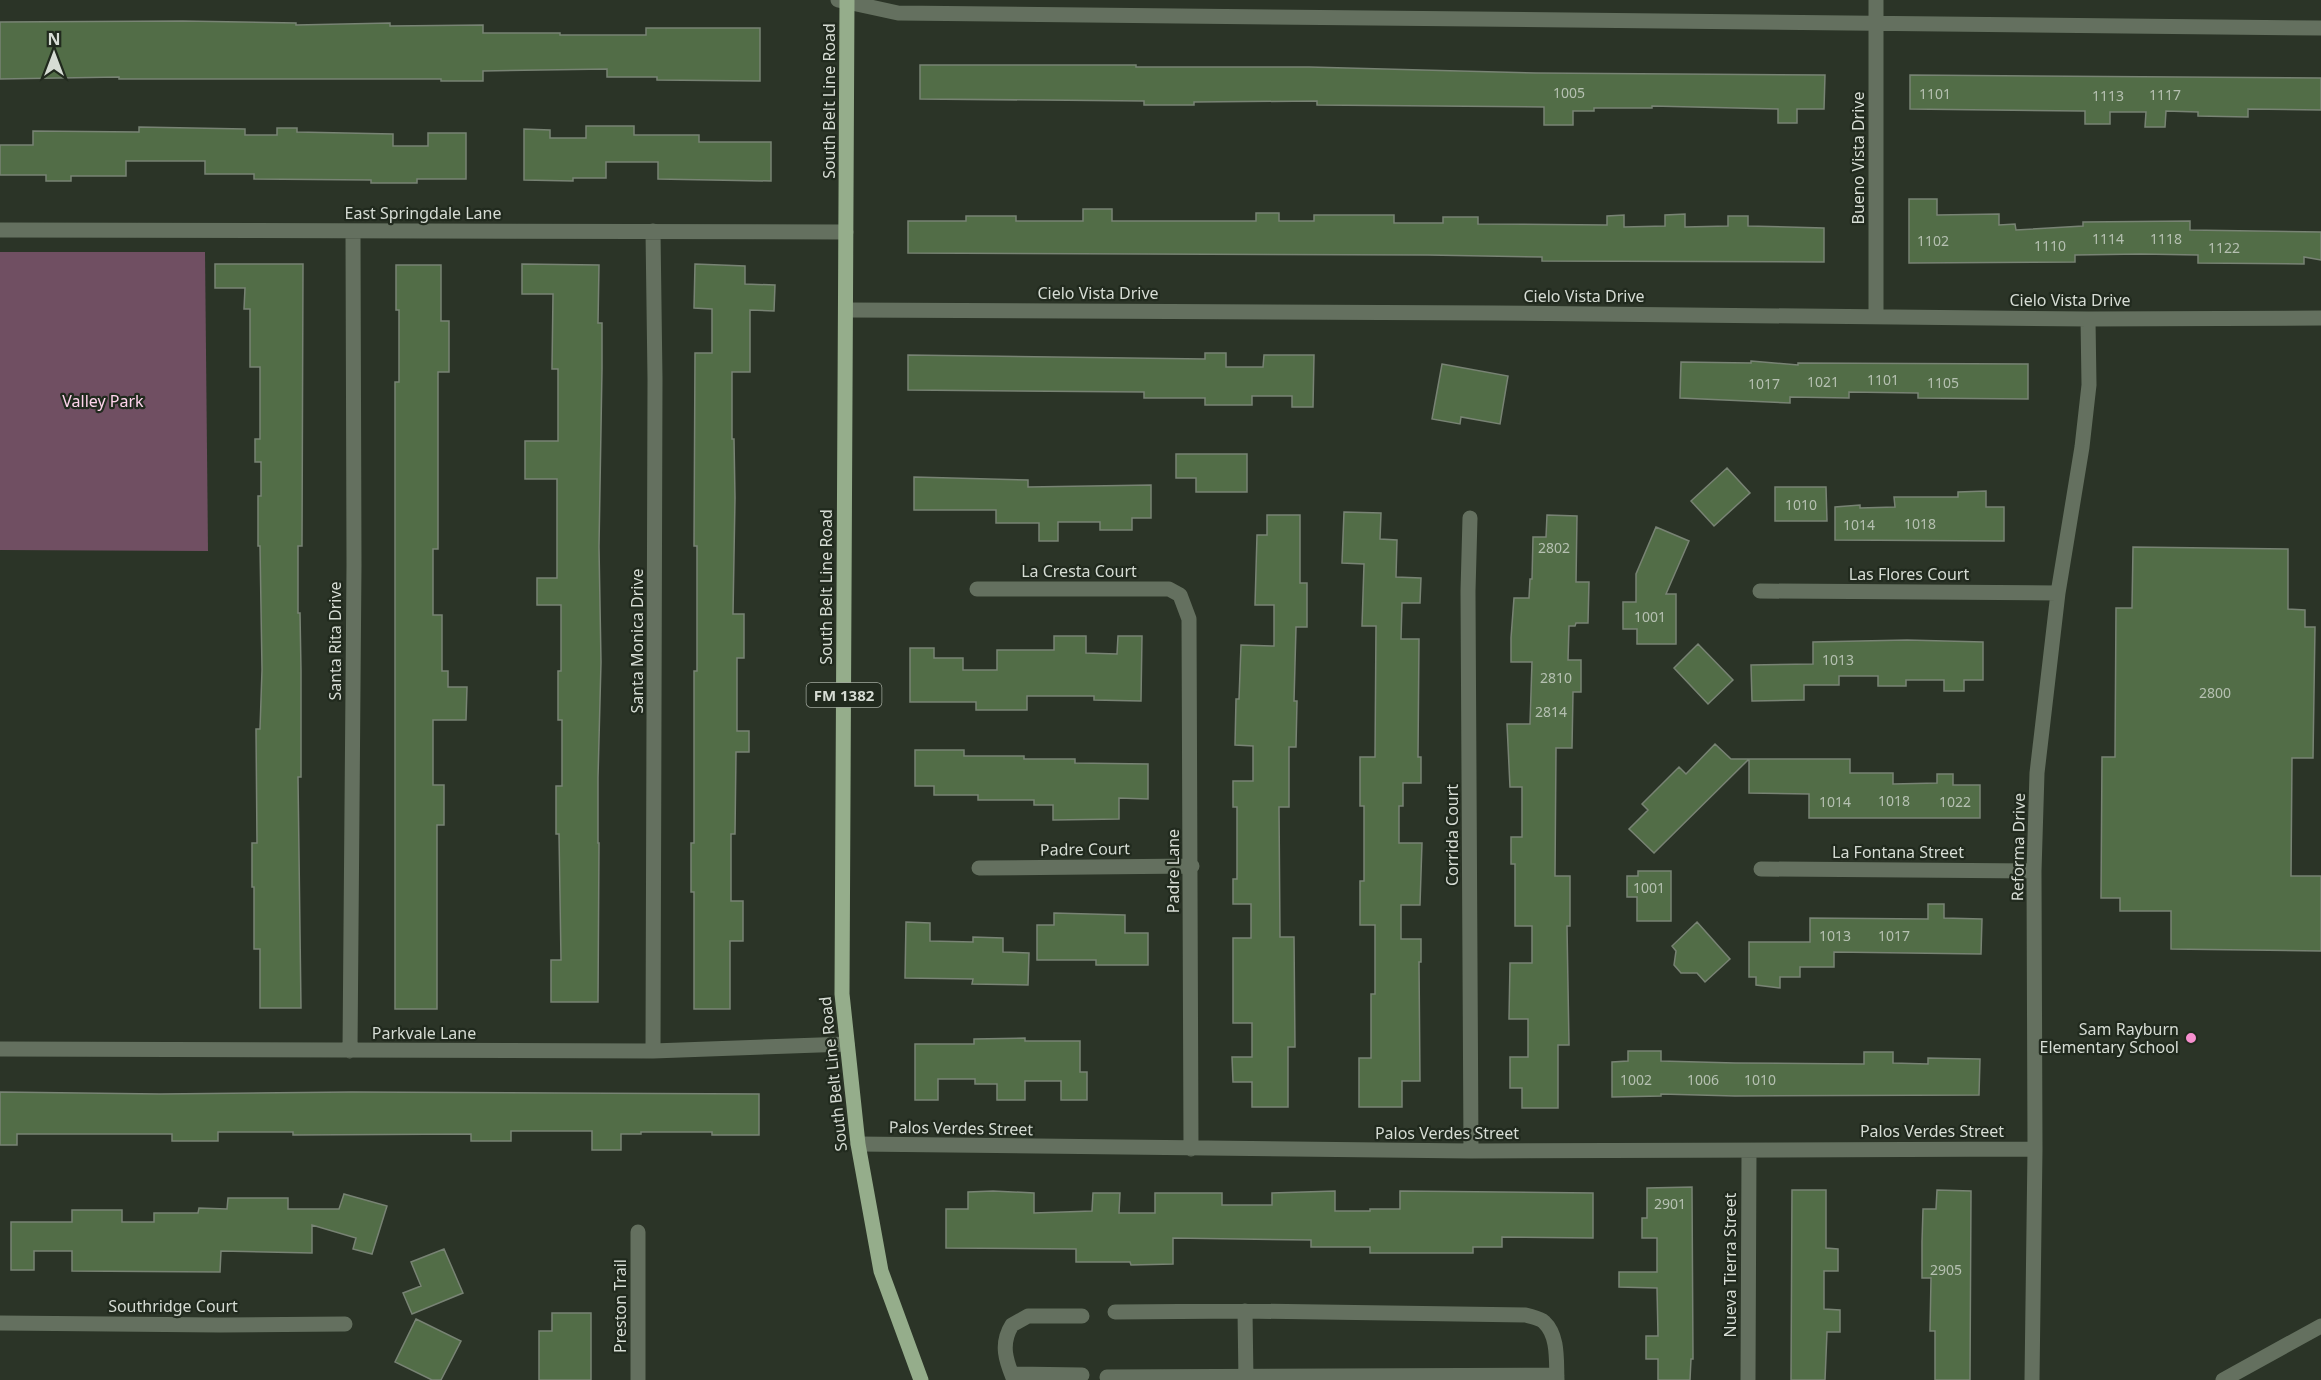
<svg xmlns="http://www.w3.org/2000/svg" width="2321" height="1380" viewBox="0 0 2321 1380" font-family="'Noto Sans',sans-serif">
<style>
.green{fill:#704f62}
.building{fill:#526d47;stroke:#788374;stroke-width:1.5}
.lines{fill:none;stroke-linecap:round;stroke-linejoin:round}
.minor{stroke:#64705f;stroke-width:15}
.major{stroke:#95ad8b;stroke-width:15}
.poi-dot{fill:#f790cf;stroke:#212a1e;stroke-width:2}
.labels{text-anchor:middle;dominant-baseline:central;stroke-width:4.5;stroke-linejoin:round;paint-order:stroke}
.number-label{font-size:14px;fill:#b5c0b1}
.shield{fill:#212a1e;stroke:#a0a79d;stroke-width:1.5}
.shield-label{font-size:15px;font-weight:bold;fill:#d6dcd4}
.street-label{font-size:16px;fill:#d6dcd4;stroke:#212a1e}
.park-label{font-size:16px;fill:#ffd4ec;stroke:#212a1e}
.poi-label{font-size:16px;fill:#d6dcd4;stroke:#212a1e;text-anchor:end}
</style>
<rect width="100%" height="100%" fill="#2b3427"/>
<path class="green" d="M0,252h205l3,299 -208,-1z"/>
<path class="building" d="M183,21l113,2v2l94,-2v3l93,-1v8h77v2h86v-7h114v53l-103,-1v-3h-50v-8l-124,2v10h-42v-2h-322v-2l-119,2v-57z
M920,65h216v2h173l227,6 289,2 -1,34h-27v14h-19v-14l-126,-3v2h-58v3h-21v14h-29v-18l-227,-2v-4l-123,1v3h-50v-4l-224,-2z
M1910,75l411,3v32l-73,-1v8l-50,-1v-4l-32,-1 -1,16h-20l1,-15h-36v12h-25v-13h-3l-172,-2z
M586,126h48v9h65v7h72v39l-113,-2v-17h-52v16h-33v3l-49,-1v-51l26,1v8h36z
M139,127l106,2v6h32v-7h20v4l96,2v12h35v-13h38v46h-49v4h-46v-3l-117,-1v-5h-49v-13h-79v15h-55v5h-25v-6h-46v-30h33v-14l106,1z
M1909,199h28v16l62,-1v11l16,-1 1,6 67,-4v-4l107,-1v9l131,2v28l-17,-3v7l-106,-1v-8l-57,-1 -66,1v7l-166,1z
M1083,209h29v12h144v-8h23v8h35v-6h80v8h49v-6h35v7l129,1v-9l17,-1v12l41,-1v-11l20,-1v13l43,-1v-10h20v10l76,2v34l-282,-1v-4l-114,-2 -520,-2v-32h58v-5h50v5h67z
M215,264h88l-1,282h-4v67h2l1,57v107h-3l3,231h-41v-59h-6v-62h-2v-44h5l-1,-114h4l2,-59 -2,-124h-2v-50h3v-34h-6v-23h5v-72h-10v-58h-6l1,-21h-30z
M522,264l77,1 -1,58h4v46l-3,178 2,115 -3,116v65h1l-1,159h-47v-42h10l-2,-126h-3v-48h6v-66h-4v-49h3v-66h-24v-27h20v-99h-32v-38h33v-72h-6l1,-75h-31z
M695,264l50,2v18l30,1 -1,26 -24,-1v62h-18v67h2l1,59 -2,116h11v44h-7v73h12v21h-13l-1,82h-4v67h12v40h-13v68h-36v-117h-3v-49h3v-172h3v-125h-3l1,-193h17v-44l-18,-1z
M396,265h45v56h8v51h-11v177h-5v66h9v56h6v16h19l-1,33h-33v65h11v40h-7v184h-42v-627h4v-72h-3z
M1205,353h21v14h37l1,-12h50l-1,52h-21v-11h-40v9h-47v-7h-61v-6l-236,-2v-35l297,4z
M1751,361l47,4v-2l230,1v35l-110,-1v-5l-69,-1v6l-59,-1v6l-110,-5 1,-36 70,1z
M1442,364l66,12 -8,48 -39,-7 -1,7 -28,-5z
M1176,454h71v38h-51v-14h-20z
M1727,468l23,25 -36,33 -23,-25z
M914,477l114,3v7l123,-2v33h-19v12h-32v-8h-42v19h-19v-18h-43v-13h-82z
M1775,487h51l1,34h-52z
M1986,491v16h18v34l-169,-1v-33l25,-2v3l35,-1 -1,-10h64v-5z
M1344,512l37,1 -1,26 17,1 -1,37 25,1 -1,25h-18l-1,36h18l-1,118h3v26h-18v23h-4v37h23l-2,62h-19v34h20v23h-2l1,119h-18v26h-43v-49h12v-64h4v-69h-15v-44h4v-75h-4v-49h15l1,-131h-14l2,-62 -22,-1z
M1267,515h33v68h7v44h-11l-2,74h3l-1,46h-7v60h-10l1,130h14l1,110h-7v60h-36v-25h-19l-1,-25h20v-34h-19v-85h18v-34h-18v-25h4v-72h-4v-26h20v-35l-18,-1 1,-46h3l2,-54 33,1v-41h-19l2,-70h10z
M1547,515l30,1 -1,66h13l-1,41h-12l-1,3h-6l-1,34h13v32h-8l-1,56h-16l-1,128h15v50h-3l2,119h-11v63h-36v-20h-12v-31h18v-38h-19l1,-56h22v-37h-17v-62h-4v-27h11v-50h-12l-3,-63h23l2,-62h-21v-24l3,-40h15l1,-19h2l1,-42h13z
M1656,527l33,14 -23,53h10v50h-39v-15h-14v-27h13v-28z
M2133,547l155,2v60l17,1v17h10l-2,131h-21l-1,118h30v75l-150,-2v-38h-51v-13h-19l1,-141h13l1,-149h16z
M1054,636h32v17l31,1 1,-18h24l-1,65 -47,-1v-4h-67v14h-51v-8h-66v-54h24v10h29v12h34v-20h57z
M1907,640l76,2v38h-19v11h-20v-11h-38v6h-28v-10h-39v9h-35v15l-52,1 -1,-36 62,-1v-22z
M1698,644l35,36 -25,24 -34,-36z
M1715,744l16,15h18l-95,94 -25,-24 19,-19 -6,-6 37,-37 7,7z
M915,750h49v6h60v3h51v4l73,1v35l-29,-1v21l-66,1v-15h-19v-5h-56v-5h-44v-9h-19z
M1749,759h101v14h43v11l44,-1v-9h16v11h27v33h-171v-24l-60,-1z
M1638,871h33v50h-34v-24h-10v-21h11z
M1928,904h16v14l38,1 -1,35 -147,-2v15h-34v10h-20v11l-24,-3v-8h-7v-35h61v-24l118,1z
M1054,913l71,2v18h23v32h-52v-5h-59v-35h17z
M906,922l24,1v18l43,1v-5l30,1v14l26,1 -1,32 -56,-1 1,-5 -68,-1z
M1697,922l33,37 -25,23 -8,-9h-16l-7,-8 2,-14 -4,-5z
M1025,1038v3h55v31h7v28h-26v-19h-36v19h-28v-16h-22v-5h-37v21h-23v-56h59v-5z
M1628,1051h33v10l74,2 129,1v-12h29v11l35,1v-6l52,1 -1,36 -244,1 -74,-2v2l-49,1v-35l16,-1z
M0,1092l160,2 192,-2 407,2v41h-47v-3h-71v2h-20v16h-29v-19h-81v10h-40v-7l-178,1v-3h-75v9h-46v-7h-155v11h-17z
M1692,1187l1,172h-2l-1,21h-32v-21h-12v-23h12l-1,-48 -38,-1v-15h38v-34h-15v-20h5v-30z
M1792,1190h34v58l12,1v22h-14v38l16,1v22h-13l-2,48h-34z
M1937,1190l34,1 -1,189h-35v-49h-5l1,-53h-9v-36l1,-33h13z
M993,1191l41,2v20l58,-2 1,-18h27l-1,20h36v-20h67v12h50v-12l63,-2v20h35v-2h30v-18l193,2v45l-91,-1v10h-29v6h-103v-6h-59v-7l-138,-2v26l-42,1 -1,-3h-54v-13l-130,-1v-39h22v-17z
M344,1194l43,12 -15,48 -19,-5 3,-11 -44,-13v28l-91,-2 -1,21 -148,-1v-20h-38v19h-23v-48h61v-12h50v12h32v-9h44l1,-5 28,1 1,-11h60v11h51z
M444,1249l19,44 -51,21 -9,-21 18,-7 -10,-24z
M552,1313h39v67h-52v-49h13z
M416,1319l45,22 -20,39h-9l-37,-18z"/>
<g class="lines">
<path class="minor" d="M838,0l60,13 1423,15
M0,230l846,2
M653,231l2,148 -2,672
M846,310l648,3 594,6 233,-1
M1876,316v-316
M1470,518l-2,73 3,560
M977,589h192l11,6 9,24 2,530
M1760,591l298,2
M979,868l213,-2
M1761,869l273,2
M0,1049l653,2 194,-7
M350,1051l4,-486 -1,-334
M858,1144l613,7 564,-2
M1245,1311l1,69
M1115,1312l130,-1 281,4c6,2 14,3 18,7 15,14 12,40 13,58
M0,1323l220,2 125,-1
M1012,1374l70,1
M1107,1377l450,-2
M638,1380v-148
M1014,1380c-8,-19 -14,-36 -2,-55l16,-9h54
M1748,1380l1,-229
M2032,1380l3,-231 -1,-278 3,-98 21,-180 24,-146 7,-62 -1,-66
M2223,1380l98,-54"/>
<path class="major" d="M847,0l-5,994 16,150 23,127 40,109"/>
</g>
<circle class="poi-dot" cx="2191" cy="1038" r="6"/>
<g class="labels">
<g class="number-label">
<text x="1569" y="92">1005</text>
<text x="1935" y="93">1101</text>
<text x="2165" y="94">1117</text>
<text x="2108" y="95">1113</text>
<text x="2108" y="238">1114</text>
<text x="2166" y="238">1118</text>
<text x="1933" y="240">1102</text>
<text x="2050" y="245">1110</text>
<text x="2224" y="247">1122</text>
<text x="1883" y="379">1101</text>
<text x="1823" y="381">1021</text>
<text x="1943" y="382">1105</text>
<text x="1764" y="383">1017</text>
<text x="1801" y="504">1010</text>
<text x="1920" y="523">1018</text>
<text x="1859" y="524">1014</text>
<text x="1554" y="547">2802</text>
<text x="1650" y="616">1001</text>
<text x="1838" y="659">1013</text>
<text x="1556" y="677">2810</text>
<text x="2215" y="692">2800</text>
<text x="1551" y="711">2814</text>
<text x="1894" y="800">1018</text>
<text x="1835" y="801">1014</text>
<text x="1955" y="801">1022</text>
<text x="1649" y="887">1001</text>
<text x="1835" y="935">1013</text>
<text x="1894" y="935">1017</text>
<text x="1636" y="1079">1002</text>
<text x="1703" y="1079">1006</text>
<text x="1760" y="1079">1010</text>
<text x="1670" y="1203">2901</text>
<text x="1946" y="1269">2905</text>
</g>
<rect class="shield" x="806.5" y="683" width="75" height="24" rx="4.5"/>
<g class="shield-label">
<text x="844" y="695">FM 1382</text>
</g>
<g class="street-label">
<text transform="translate(829 101) rotate(-90)">South Belt Line Road</text>
<text transform="translate(1858 158) rotate(-90)">Bueno Vista Drive</text>
<text x="423" y="213">East Springdale Lane</text>
<text x="1098" y="293">Cielo Vista Drive</text>
<text x="1584" y="296">Cielo Vista Drive</text>
<text x="2070" y="300">Cielo Vista Drive</text>
<text x="1079" y="571">La Cresta Court</text>
<text x="1909" y="574">Las Flores Court</text>
<text transform="translate(826 587) rotate(-90)">South Belt Line Road</text>
<text transform="translate(335 641) rotate(-90)">Santa Rita Drive</text>
<text transform="translate(637 641) rotate(-90)">Santa Monica Drive</text>
<text transform="translate(1452 835) rotate(-90)">Corrida Court</text>
<text transform="translate(2018 847) rotate(-89)">Reforma Drive</text>
<text transform="translate(1085 849) rotate(-1)">Padre Court</text>
<text x="1898" y="852">La Fontana Street</text>
<text transform="translate(1173 871) rotate(-90)">Padre Lane</text>
<text x="424" y="1033">Parkvale Lane</text>
<text transform="translate(833 1074) rotate(-96)">South Belt Line Road</text>
<text transform="translate(961 1128) rotate(1)">Palos Verdes Street</text>
<text x="1932" y="1131">Palos Verdes Street</text>
<text x="1447" y="1133">Palos Verdes Street</text>
<text transform="translate(1730 1265) rotate(-90)">Nueva Tierra Street</text>
<text x="173" y="1306">Southridge Court</text>
<text transform="translate(620 1306) rotate(-90)">Preston Trail</text>
</g>
<g class="park-label">
<text x="103" y="401">Valley Park</text>
</g>
<g class="poi-label">
<text x="2179" y="1029">Sam Rayburn<tspan x="2179" dy="18">Elementary School</tspan></text>
</g>
</g>
<g transform="translate(54 54)" stroke="#212a1e" stroke-width="4.5" paint-order="stroke">
<path d="M0-4.5L10 22L0 15L-10 22Z" fill="#d6dcd4"/>
<text y="-9" font-size="16" font-weight="bold" text-anchor="middle" fill="#d6dcd4">N</text>
</g>
</svg>
